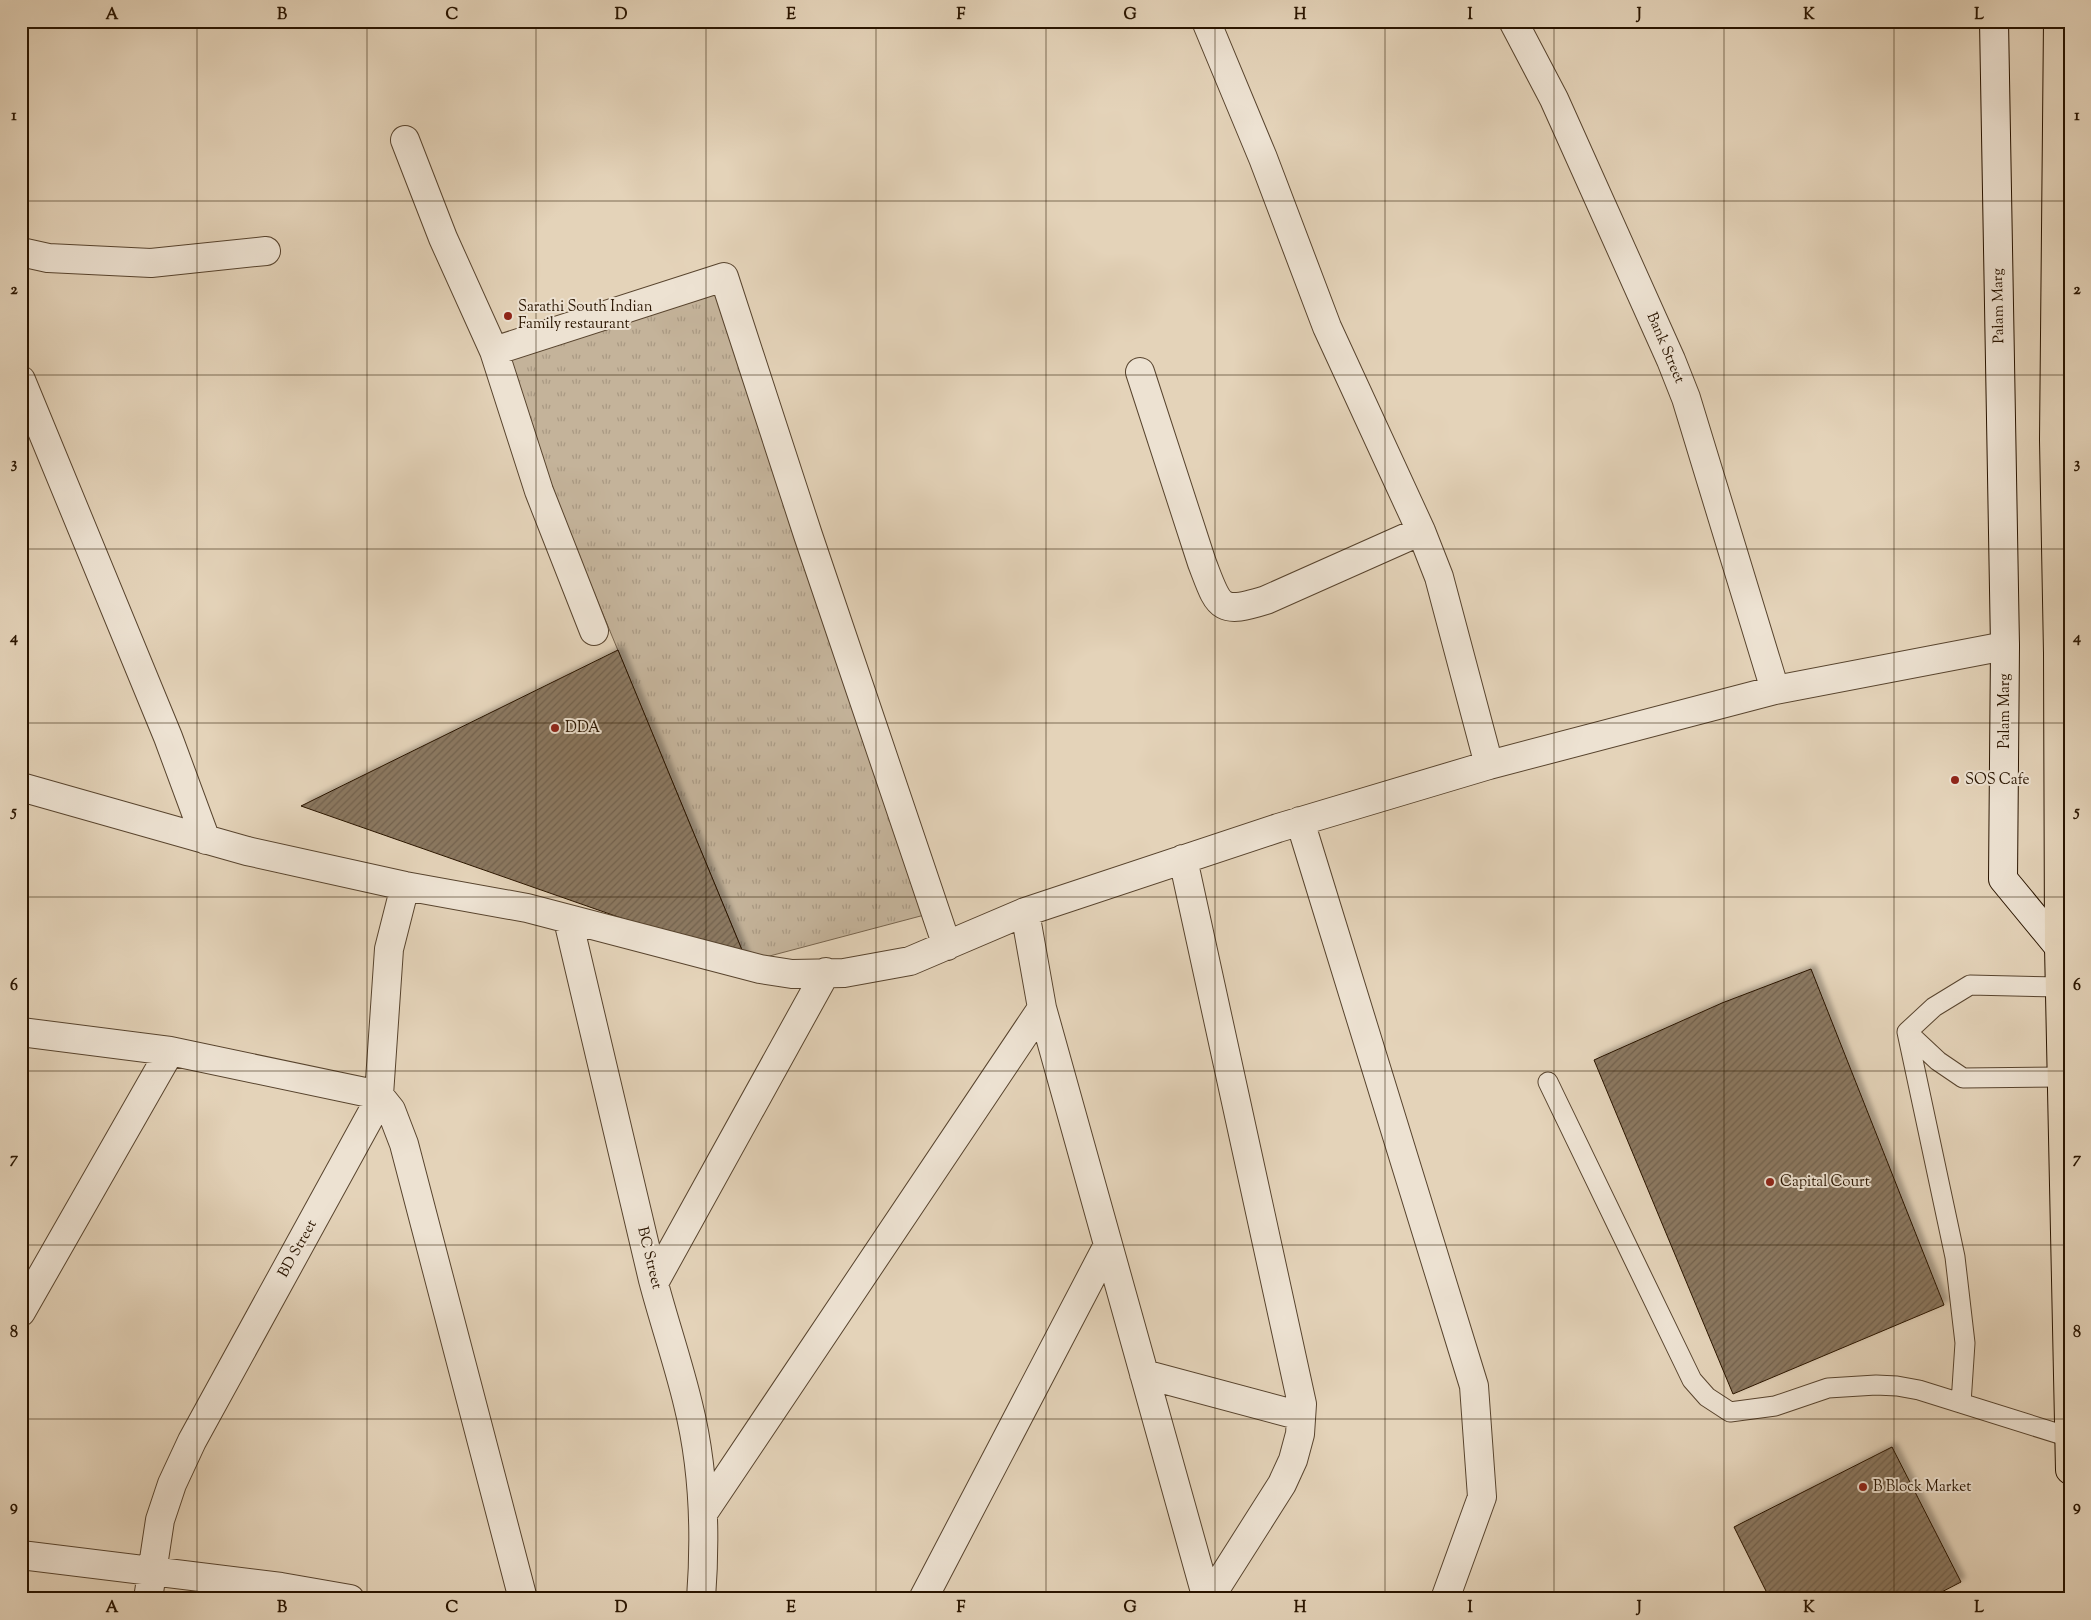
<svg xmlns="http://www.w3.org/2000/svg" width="2091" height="1620" viewBox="0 0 2091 1620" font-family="'Sorts Mill Goudy',serif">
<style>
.park{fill:url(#park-tufts);stroke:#77644d}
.building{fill:url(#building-hatch);stroke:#2a1500;filter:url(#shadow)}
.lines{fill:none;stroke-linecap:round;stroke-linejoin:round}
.service-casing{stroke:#58442e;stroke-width:21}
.minor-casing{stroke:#58442e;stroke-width:30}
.secondary-casing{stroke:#2a1500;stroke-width:30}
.primary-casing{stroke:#2a1500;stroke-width:30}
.service{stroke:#ede2d2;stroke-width:19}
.minor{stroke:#ede2d2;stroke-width:28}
.secondary{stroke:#ede2d2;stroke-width:28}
.primary{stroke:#e4d3b9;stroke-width:28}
.grid{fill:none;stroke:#2a1500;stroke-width:1;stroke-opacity:0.55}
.poi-dot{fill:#8f2418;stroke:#ede2d2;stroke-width:2}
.labels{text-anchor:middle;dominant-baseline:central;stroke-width:4;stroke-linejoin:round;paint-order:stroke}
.street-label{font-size:15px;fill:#2a1500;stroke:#ede2d2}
.poi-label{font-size:15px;fill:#2a1500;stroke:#ede2d2;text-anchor:start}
.neatline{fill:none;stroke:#2a1500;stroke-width:2}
.grid-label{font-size:16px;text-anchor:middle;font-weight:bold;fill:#2a1500}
</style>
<defs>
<pattern id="park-tufts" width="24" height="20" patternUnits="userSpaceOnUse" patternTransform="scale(1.25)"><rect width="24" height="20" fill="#c4b39a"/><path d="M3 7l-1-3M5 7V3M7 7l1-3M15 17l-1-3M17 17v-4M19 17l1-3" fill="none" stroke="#a99983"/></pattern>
<pattern id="building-hatch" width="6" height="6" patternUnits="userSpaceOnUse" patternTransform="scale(1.25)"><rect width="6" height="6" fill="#8b7860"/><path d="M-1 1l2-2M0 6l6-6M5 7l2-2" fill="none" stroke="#72614d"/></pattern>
<filter id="shadow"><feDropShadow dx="4.5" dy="-4.5" stdDeviation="2.5" flood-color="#0004"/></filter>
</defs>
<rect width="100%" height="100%" fill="#e4d3b9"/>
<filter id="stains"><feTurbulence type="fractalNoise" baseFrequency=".004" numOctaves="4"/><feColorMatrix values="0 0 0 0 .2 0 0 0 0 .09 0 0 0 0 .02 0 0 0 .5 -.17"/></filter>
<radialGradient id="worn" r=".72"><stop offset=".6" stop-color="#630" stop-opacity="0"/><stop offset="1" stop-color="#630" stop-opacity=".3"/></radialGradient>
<path class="park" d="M724,277l208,636 -185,49 -253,-611z"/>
<path class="building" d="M618,650l129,312 -446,-156z
M1811,969l133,336 -211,89 -139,-334 128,-57z
M1892,1447l69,135 -33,17h-158l-36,-72z"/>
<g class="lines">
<defs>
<path id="service" d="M2060,987l-90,-2 -36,22 -27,25 31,29 25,17 99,-1
M1907,1032l48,225 10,86 -4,60
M1548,1082l144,298 15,17 23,15 45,-6 53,-18 48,-3 21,1 22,4 150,47"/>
<path id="minor" d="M1206,21l57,137 64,169 94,204 18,46 50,188
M1513,21l41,78 117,261 15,38 89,292
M405,140l38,98 51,113 45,140 55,140
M21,252l27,6 103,5 115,-12
M494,351l230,-74 84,258 139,411
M1140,372l62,191c17,44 16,52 64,37l155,-69
M21,380l147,357 38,103
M21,787l226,64 158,35 122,22 233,61 32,5 52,-1 66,-12 115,-49 253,-84 211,-63 286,-75 230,-44
M1300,821l174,565 8,111 -37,102
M1183,859l119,545 -2,30 -7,26 -11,24 -73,115
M1025,912l17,96 165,591
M568,920c28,120 56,240 85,360 11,42 25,82 35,124 16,64 18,129 13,195
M21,1032l149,19 209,44 12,15 13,34 119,455
M654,1283l172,-311
M21,1312l149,-261
M1144,1374l157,42
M704,1512l338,-504
M21,1555l260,32 69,12
M148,1599l12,-79 12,-36 20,-43 181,-330 6,-16 10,-146 16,-63
M923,1599l185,-354"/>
<path id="secondary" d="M1994,21l11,625 -2,233 56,68"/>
<path id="primary" d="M2058,21l-4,419 4,213 1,294 11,523"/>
</defs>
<use href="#service" class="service-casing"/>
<use href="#minor" class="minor-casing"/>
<use href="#secondary" class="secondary-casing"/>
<use href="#primary" class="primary-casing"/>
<use href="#service" class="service"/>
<use href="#minor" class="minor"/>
<use href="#secondary" class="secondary"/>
<use href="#primary" class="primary"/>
</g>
<path class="grid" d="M197,21v1578M367,21v1578M536,21v1578M706,21v1578M876,21v1578M1046,21v1578M1215,21v1578M1385,21v1578M1554,21v1578M1724,21v1578M1894,21v1578M21,201h2049M21,375h2049M21,549h2049M21,723h2049M21,897h2049M21,1071h2049M21,1245h2049M21,1419h2049"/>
<g class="poi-dot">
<circle cx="508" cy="316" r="5"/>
<circle cx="555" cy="728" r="5"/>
<circle cx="1955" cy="780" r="5"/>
<circle cx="1770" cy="1182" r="5"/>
<circle cx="1863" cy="1487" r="5"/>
</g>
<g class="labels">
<g class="street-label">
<text transform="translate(1999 306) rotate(-91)">Palam Marg</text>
<text transform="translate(1665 348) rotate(67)">Bank Street</text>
<text transform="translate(2005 711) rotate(-90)">Palam Marg</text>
<text transform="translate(298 1249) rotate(-61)">BD Street</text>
<text transform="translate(649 1258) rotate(76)">BC Street</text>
</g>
<g class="poi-label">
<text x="518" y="307">Sarathi South Indian<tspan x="518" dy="17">Family restaurant</tspan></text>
<text x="565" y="728">DDA</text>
<text x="1965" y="780">SOS Cafe</text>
<text x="1780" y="1182">Capital Court</text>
<text x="1873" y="1487">B Block Market</text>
</g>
</g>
<rect width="2091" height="1620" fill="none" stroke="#e4d3b9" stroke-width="55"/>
<rect x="28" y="28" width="2036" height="1564" class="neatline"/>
<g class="grid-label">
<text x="112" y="19">A</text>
<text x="282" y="19">B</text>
<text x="452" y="19">C</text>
<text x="621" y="19">D</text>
<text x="791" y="19">E</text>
<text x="961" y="19">F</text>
<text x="1130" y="19">G</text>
<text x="1300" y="19">H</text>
<text x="1470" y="19">I</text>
<text x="1639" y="19">J</text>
<text x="1809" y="19">K</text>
<text x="1979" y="19">L</text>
<text x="14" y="120">1</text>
<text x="2077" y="120">1</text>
<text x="14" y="294">2</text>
<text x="2077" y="294">2</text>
<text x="14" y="468">3</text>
<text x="2077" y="468">3</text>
<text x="14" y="642">4</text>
<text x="2077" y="642">4</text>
<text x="14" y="816">5</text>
<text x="2077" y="816">5</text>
<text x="14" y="990">6</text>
<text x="2077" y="990">6</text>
<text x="14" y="1163">7</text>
<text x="2077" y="1163">7</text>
<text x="14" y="1337">8</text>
<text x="2077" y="1337">8</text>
<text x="14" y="1511">9</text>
<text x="2077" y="1511">9</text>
<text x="112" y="1612">A</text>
<text x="282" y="1612">B</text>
<text x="452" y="1612">C</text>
<text x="621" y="1612">D</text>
<text x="791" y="1612">E</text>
<text x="961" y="1612">F</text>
<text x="1130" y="1612">G</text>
<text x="1300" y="1612">H</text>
<text x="1470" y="1612">I</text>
<text x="1639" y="1612">J</text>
<text x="1809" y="1612">K</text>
<text x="1979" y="1612">L</text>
</g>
<rect width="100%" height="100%" filter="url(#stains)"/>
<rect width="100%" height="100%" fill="url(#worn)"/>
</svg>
